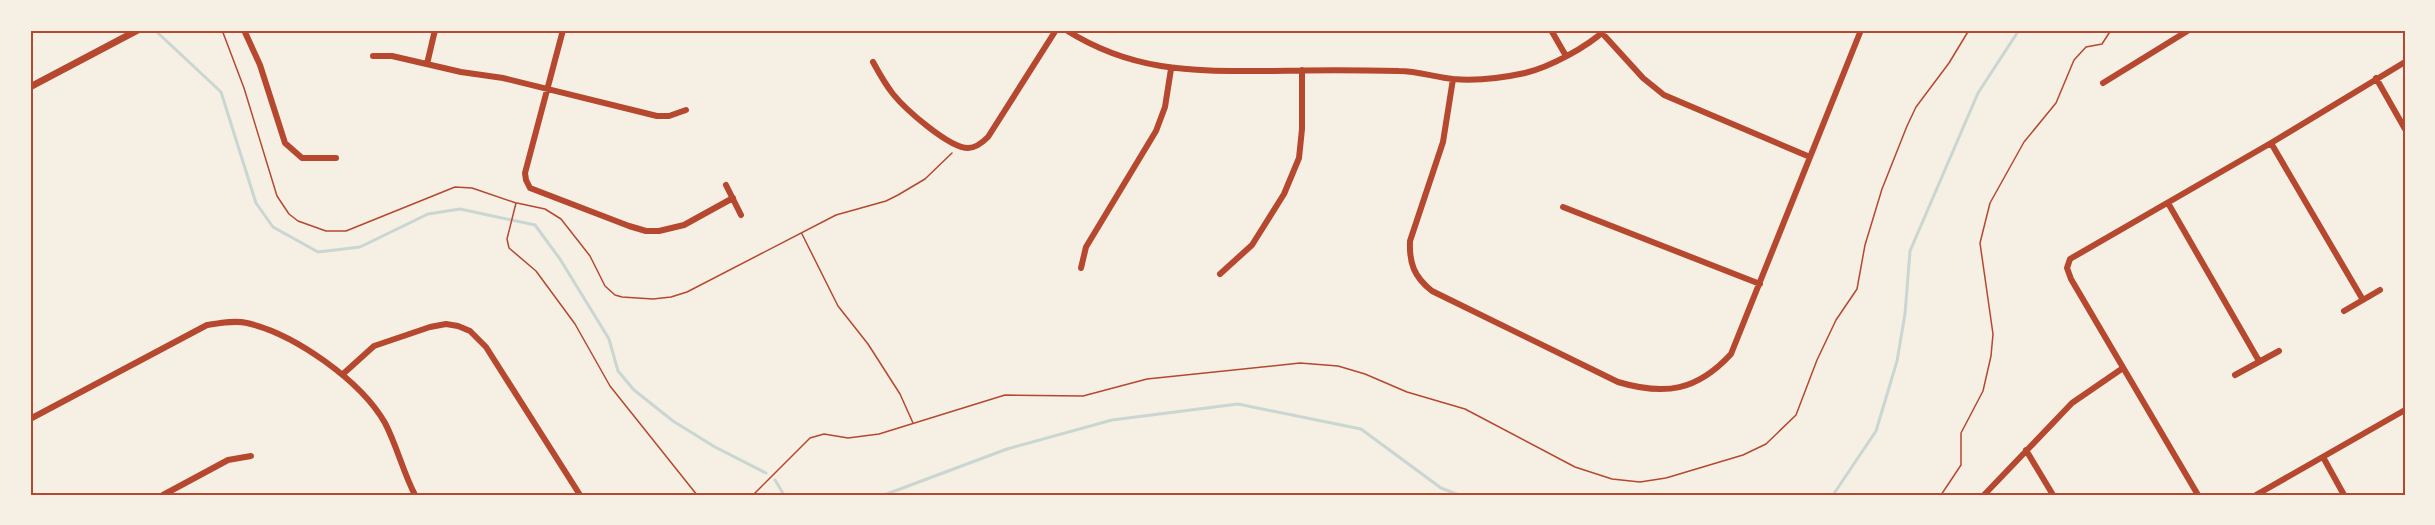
<svg xmlns="http://www.w3.org/2000/svg" width="2435" height="525" viewBox="0 0 2435 525" font-family="Jost,sans-serif">
<style>
.lines{fill:none;stroke-linecap:round;stroke-linejoin:round}
.stream{stroke:#c9d6d2;stroke-width:3}
.path{stroke:#b5482f;stroke-width:1.5}
.minor{stroke:#b5482f;stroke-width:6}
.tertiary{stroke:#b5482f;stroke-width:7}
.neatline{fill:none;stroke:#b5482f;stroke-width:2}
</style>
<rect width="100%" height="100%" fill="#f6efe4"/>
<g class="lines">
<path class="stream" d="M158,33l63,59 35,111 17,24 45,25 42,-5 68,-33 32,-5 75,16 25,34 49,80 9,32 16,19 39,31 42,26 51,26
M775,480l9,15
M884,495l123,-46 105,-29 126,-16 123,25 80,59 18,7
M1833,495l43,-64 21,-70 8,-47 5,-63 68,-158 41,-63"/>
<path class="path" d="M107,30h6
M222,30l22,58 33,108 12,18 9,7 28,10h20l109,-44 17,1 44,15 -9,36 2,9 27,23 39,53 35,62 87,109
M517,203l28,6 16,10 29,37 15,30 10,9 7,2 31,2 18,-2 16,-5 149,-77 50,-14 12,-6 27,-16 27,-26
M802,234l36,72 30,38 32,50 13,29
M753,495l57,-57 14,-4 24,4 31,-4 126,-39 78,1 64,-17 153,-16 38,3 27,8 42,18 58,17 110,58 37,12 28,3 26,-4 77,-23 23,-11 30,-29 21,-55 19,-40 21,-31 8,-44 17,-56 25,-63 9,-19 33,-44 20,-33
M1941,495l20,-30v-32l22,-42 8,-35 2,-22 -13,-91 10,-40 34,-61 32,-39 18,-43 12,-13 16,-3 9,-14"/>
<path class="minor" d="M244,30l16,35 25,78 17,15h34
M563,30l-38,143 1,7 4,8 99,38 17,5h13l25,-6 49,-27
M1066,30c68,43 128,41 206,41 42,-1 85,-1 127,0 18,0 36,6 54,8 23,2 49,-1 72,-6 25,-6 62,-26 80,-43
M1551,30l15,26
M1602,33l41,45 21,17 146,62
M373,56h19l69,16 42,6 154,38h12l17,-6
M873,62c6,11 12,22 20,32 12,15 56,54 75,54 8,0 14,-5 20,-11l68,-107
M427,64l8,-34
M2376,78l29,51
M1453,79l-10,63 -33,99c-1,22 4,36 22,50l186,91c47,14 79,9 113,-28l130,-324
M2103,83l86,-53
M2271,143l92,157
M726,185l15,30
M2168,203l91,158
M1563,207l197,77
M1081,268l5,-21 70,-116 9,-24 6,-38
M1220,274l32,-29 32,-51 15,-36 3,-29v-59
M2344,311l36,-21
M343,374l31,-28 56,-19 16,-3 12,2 12,5 16,16 94,148
M2235,375l44,-24
M30,419l177,-94c13,-2 27,-5 40,-2 48,11 114,58 138,100 12,23 18,49 30,72
M2026,450l27,45
M2323,457l21,38
M163,495l65,-35 23,-4
M1984,495l88,-92 51,-35
M2198,495l-127,-216 -4,-11 3,-9 201,-116 134,-81
M2256,495l149,-85"/>
<path class="tertiary" d="M30,87l108,-57"/>
</g>
<rect width="2435" height="525" fill="none" stroke="#f6efe4" stroke-width="63"/>
<rect x="32" y="32" width="2372" height="462" class="neatline"/>
</svg>
